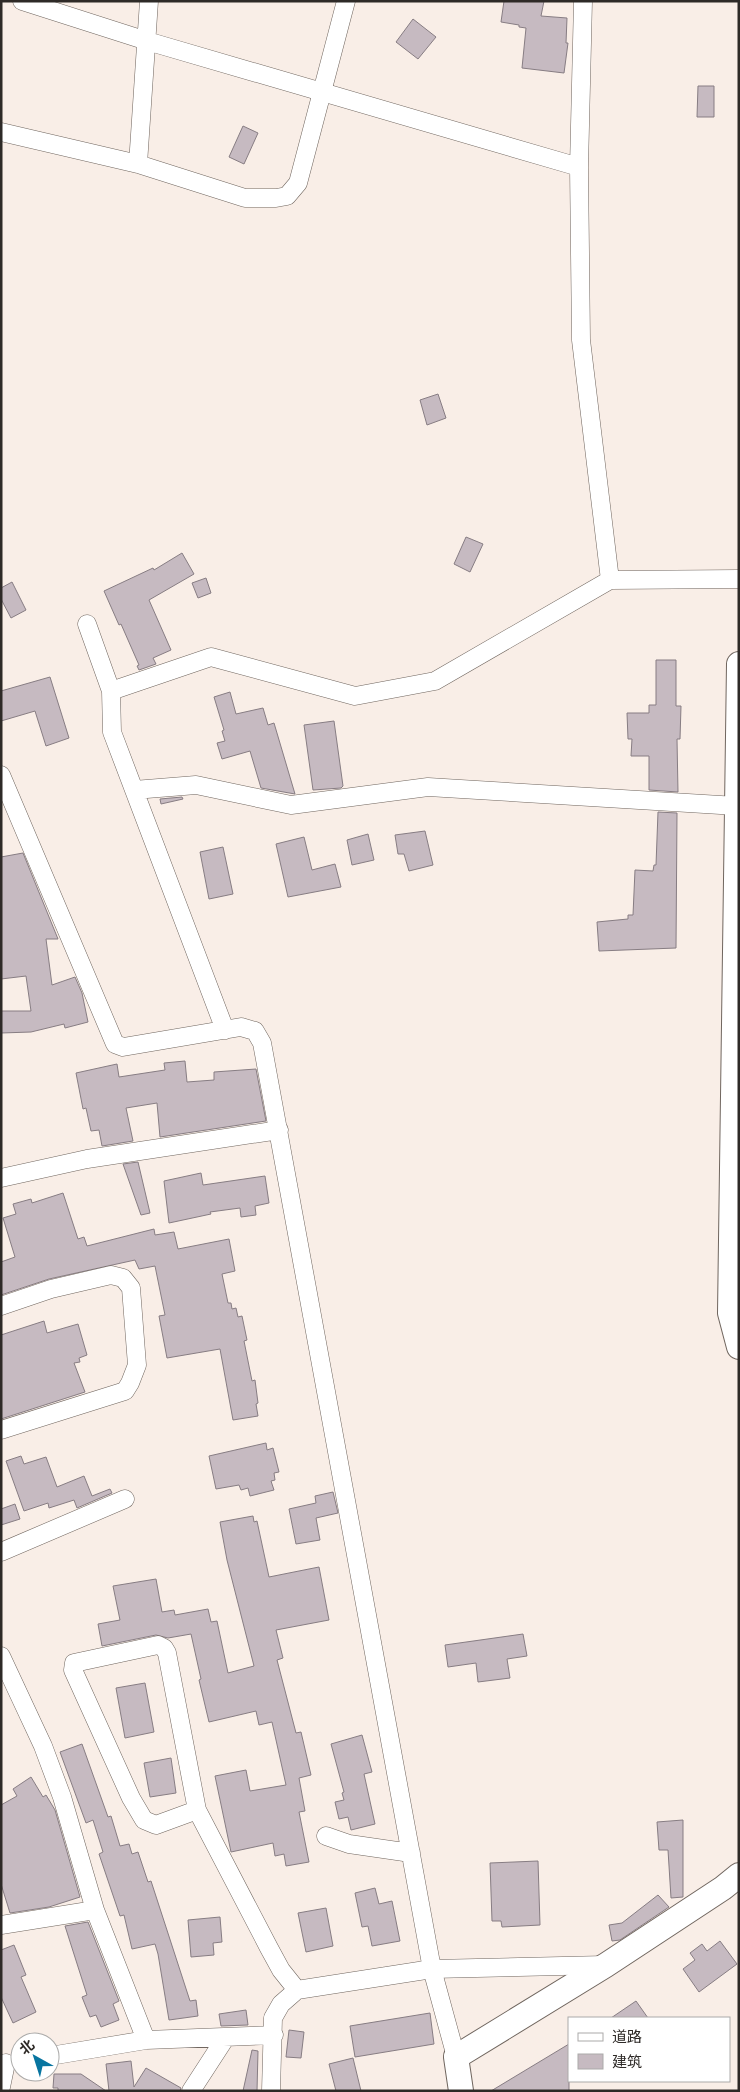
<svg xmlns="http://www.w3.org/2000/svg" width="740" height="2092" viewBox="0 0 740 2092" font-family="Rubik,'Noto Sans SC',sans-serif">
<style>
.building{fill:#c6bac1;stroke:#877d83}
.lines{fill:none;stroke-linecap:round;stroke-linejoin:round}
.street-casing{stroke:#70665f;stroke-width:19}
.secondary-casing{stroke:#70665f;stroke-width:26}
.street{stroke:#fff;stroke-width:18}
.secondary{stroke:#fff;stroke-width:24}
</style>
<rect width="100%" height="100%" fill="#f9eee7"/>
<path class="building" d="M504,1h40l-3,15 26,2 -1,25h2l-4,30 -42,-5 4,-40 -7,-1v-2l-18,-3z
M413,19l23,18 -18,22 -22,-17z
M698,86h16v31h-17z
M243,126l15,7 -14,31 -15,-7z
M438,394l8,24 -19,7 -7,-25z
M466,537l17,7 -13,28 -16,-8z
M182,553l12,21 -45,26 22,50 -18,8 3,6 -17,6 -2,-4 2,-1 -18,-41 -2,1 -15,-34 49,-23 1,2z
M206,578l5,15 -13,5 -6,-15z
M12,582l14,28 -15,8 -10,-19v-11z
M656,660h20v46h5l-1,33h-3l1,53 -29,-2v-34h-18l1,-17h-4l-1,-26h22v-8h7z
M50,677l19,61 -23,8 -11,-35 -34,10v-30z
M230,692l6,22 27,-6 5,17 6,-2 21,71 -34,-6 -11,-37 -28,8 -5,-16 8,-2 -3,-10 2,-1 -10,-33z
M334,721l9,65 -2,2 -28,2 -9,-65z
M182,797l1,2 -22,5 -1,-5z
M658,812l19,1 -1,135 -77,3 -2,-29 31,-3v-4h5l2,-45 18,1 1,-6h2z
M425,831l8,34 -24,6 -5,-17h-6l-3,-19z
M368,834l6,26 -22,5 -5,-25z
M304,837l8,33 23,-6 6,23 -53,10 -12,-53z
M223,847l10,47 -24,5 -9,-47z
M23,853l35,86h-12l6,46 23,-8 7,16 6,29 -23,6 -1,-4 -33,8 -30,1v-22h30l-5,-35 -25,3v-122z
M185,1061l2,21 27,-2v-8l42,-3 10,52 -106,16 -3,-34 -31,5 7,33 -31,5 -3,-16 -8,1 -5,-23 -3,1 -7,-36 41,-9 2,13 46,-7 -1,-7z
M138,1162l12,51 -9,2 -18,-51z
M201,1173l2,12 62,-9 4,27 -14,3 1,9 -15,2 -1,-9 -30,4 1,2 -42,9 -5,-42z
M63,1193l15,46 6,-2 3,9 67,-17 1,6 19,-3 4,17 51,-10 6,32 -13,3 6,29h3l1,6 4,-1 2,9 4,-1 5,24 -3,1 8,40 3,-1 3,23 -2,1 2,12 -25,4 -13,-71 -53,9 -8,-42 6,-1 -10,-49 -16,3 -4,-9 -86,19 -48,16v-33l14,-5 -12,-39 13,-4 -3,-10 18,-5 1,4z
M44,1321l3,12 31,-9 9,31 -8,3 1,4 -6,1 11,29 -84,27v-84z
M266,1443l1,7 6,-2 6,24 -5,1 1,7 -4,1 3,9 -24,6 -2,-8 -7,2 -2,-5 -23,4 -7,-33z
M21,1456l3,8 22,-7 11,30 27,-11 8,20 18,-7 2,4 -35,15 -3,-8 -25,8 -1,-5 -24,8 -18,-50z
M333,1492l5,21 -22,5 4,22 -24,4 -7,-35 27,-6 -1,-7z
M15,1504l5,15 -19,6v-16z
M253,1516l1,6 3,-1 12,56 50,-10 10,53 -53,10 7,28 -6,2 19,73 5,-1 10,43 -12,3 6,33 -6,1 10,50 -23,4 -2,-12 -9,2 -2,-13 -42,9 -16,-76 31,-6 4,21 36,-6 -14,-63 -13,3 -3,-14 -47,11 -10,-42 2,-1 -10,-45 -23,4 -12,-3 -54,11 -4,-22 22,-4 -7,-34 43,-7 6,33 12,-2 1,5 33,-6 3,13 6,-1 11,52 26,-7 -27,-106 -7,-38z
M523,1634l4,22 -20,3 3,19 -32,4 -2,-19 -28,4 -3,-22z
M145,1683l9,49 -29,6 -9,-50z
M362,1735l10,37 -8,2 11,50 -24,6 -3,-13 -9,2 -4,-17 9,-2 -2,-7 2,-1 -13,-48z
M82,1744l26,73 3,-1 9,30 9,-2 3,10 6,-2 10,30 3,-1 39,120 6,-1 2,16 -29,4 -11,-66 -3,-10 -23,5 -8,-34 -4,1 -21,-62 4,-2 -10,-32 -7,3 -26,-71z
M171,1758l5,35 -26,4 -6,-34z
M31,1777l12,20 3,-2 9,15 25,87 -31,10 -39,6 -9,-29v-79l16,-9 -4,-7z
M683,1820v77l-12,1 -3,-48h-9l-2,-28z
M538,1861l2,64 -38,2 -1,-6h-9l-2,-58z
M375,1888l4,16 13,-3 8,40 -28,5 -4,-20 -6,1 -7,-34z
M658,1895l11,12 -49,33 -8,1 -3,-16 13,-2z
M326,1908l7,38 -27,6 -8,-39z
M220,1917l2,25 -9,1 1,12 -23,2 -3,-37z
M88,1922l31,79 -6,3 6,16 -18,7 -5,-12 -6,2 -8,-20 5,-2 -22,-69z
M720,1941l17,23 -38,28 -16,-23 12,-9 -5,-7 12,-9 5,7z
M14,1945l12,30 -5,2 15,35 -23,11 -12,-26v-47z
M636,2001l12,17h-37z
M246,2010l2,15 -27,1 -2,-12z
M430,2013l4,31 -79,13 -5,-31z
M289,2030l15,2 -3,26 -15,-1z
M569,2044v47h-78z
M252,2050l6,1 -1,40h-14z
M353,2058l8,33h-25l-7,-27z
M131,2061l3,26 12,-19 35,20 -1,3h-71l-3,-27z
M54,2074h27l25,17h-48v-3h-5z"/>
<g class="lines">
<defs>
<path id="street" d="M22,1l125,40 432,126
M583,1l-4,166 2,173 29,240
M1,132l137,32 107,34h31l11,-2 11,-13 48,-182
M138,164l11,-163
M87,624l24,67 1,41 113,298
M111,691l100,-34 144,39 80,-15 175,-101 129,-1
M1,775l114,269 8,3 118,-20 14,4 7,12 170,926 24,88
M134,790l62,-5 95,20 137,-18 309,19
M1,1178l86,-19 192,-29
M1,1306l50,-17 60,-14 12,3 8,10 6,77 -7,18 -5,8 -124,39
M1,1552l124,-53
M1,1656l42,90 19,51 33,113 51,130
M197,1810l-41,15 -12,-5 -13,-22 -58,-128 1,-7 84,-18 6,3 3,5 30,157 72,138 12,22 16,20
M326,1836l23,8 62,9
M1,1925l94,-15
M50,2056l96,-16 128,-5
M1,2087l5,-24
M191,2091l35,-54
M271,2091l2,-73 8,-14 16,-14 135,-21 173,-4"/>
<path id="secondary" d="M739,664l-9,649 9,34
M461,2091l-5,-34 150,-92 117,-77 16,-13"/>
</defs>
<use href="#street" class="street-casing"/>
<use href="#secondary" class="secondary-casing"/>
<use href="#street" class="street"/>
<use href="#secondary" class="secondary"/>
</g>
<rect width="740" height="2092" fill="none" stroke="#2e2a27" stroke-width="5"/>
<rect x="568" y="2017" width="162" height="65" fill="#ffffff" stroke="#abaaa9"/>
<rect x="578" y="2033" width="25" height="8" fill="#ffffff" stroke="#abaaa9"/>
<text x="612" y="2042" font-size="15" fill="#2e2a27">道路</text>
<rect x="578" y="2054" width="25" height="15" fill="#c6bac1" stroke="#abaaa9"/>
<text x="612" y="2067" font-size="15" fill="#2e2a27">建筑</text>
<g transform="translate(35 2057) rotate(321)"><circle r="24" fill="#ffffff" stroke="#abaaa9"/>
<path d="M0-4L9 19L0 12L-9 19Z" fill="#0875a0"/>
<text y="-8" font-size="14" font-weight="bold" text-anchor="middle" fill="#2e2a27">北</text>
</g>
</svg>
